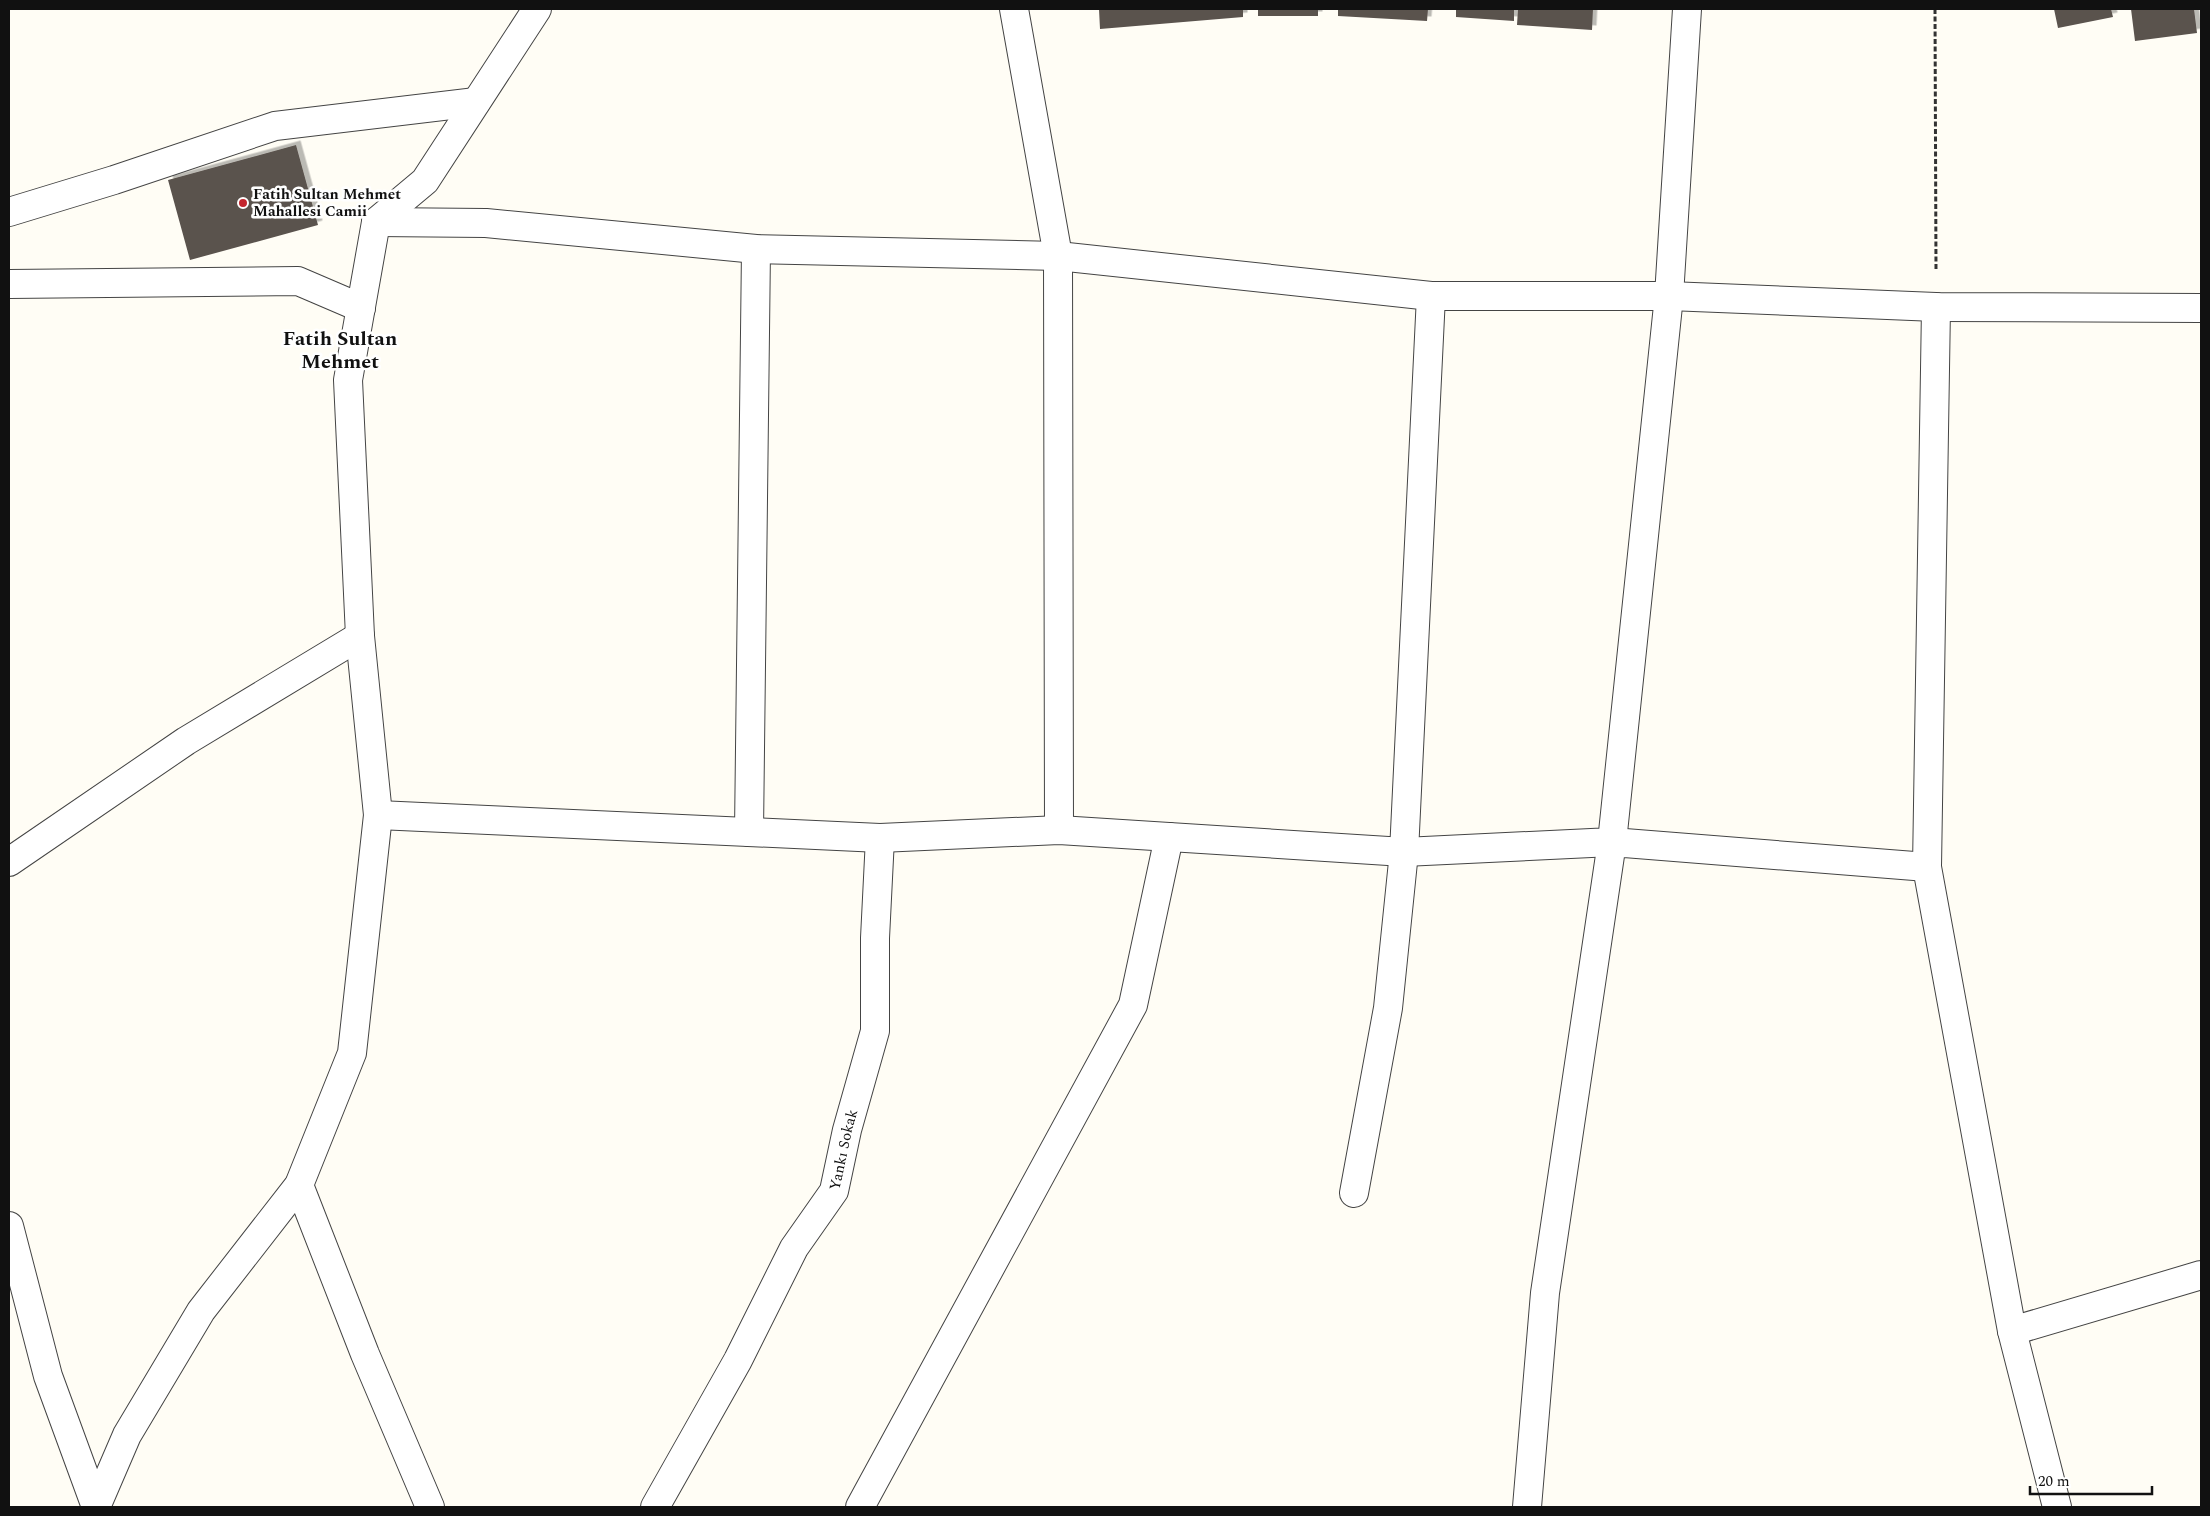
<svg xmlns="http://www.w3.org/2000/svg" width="2210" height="1516" viewBox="0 0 2210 1516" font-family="Spectral,serif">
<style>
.building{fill:#5a524d;filter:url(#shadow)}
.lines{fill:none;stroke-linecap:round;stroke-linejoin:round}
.minor-casing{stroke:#444;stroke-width:30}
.path{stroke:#333;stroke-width:3;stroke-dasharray:5 2.5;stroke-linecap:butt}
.minor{stroke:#fff;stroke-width:28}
.poi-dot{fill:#c4262e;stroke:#fff;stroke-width:2}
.labels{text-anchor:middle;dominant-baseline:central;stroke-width:5;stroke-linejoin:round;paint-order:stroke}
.poi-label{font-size:15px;font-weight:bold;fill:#111;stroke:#fff;text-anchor:start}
.street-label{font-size:15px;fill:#111;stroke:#fff}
.district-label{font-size:20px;font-weight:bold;fill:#111;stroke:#fff}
</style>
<defs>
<filter id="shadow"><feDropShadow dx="4.5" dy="-4.5" stdDeviation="0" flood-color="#0004"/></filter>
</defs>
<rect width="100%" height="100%" fill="#fffdf5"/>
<path class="building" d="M1099,9h144v8l-143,12z
M1258,9h60v7h-60z
M1338,9h90l-1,12 -89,-5z
M1456,9h58v12l-58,-4z
M1518,9h75l-1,21 -75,-5z
M2054,9h57l2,8 -55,11z
M2131,9h63l3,24 -62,8z
M296,145l22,80 -128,35 -22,-80z"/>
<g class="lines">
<defs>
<g id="minor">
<path d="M1014,9l44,247 1,574"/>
<path d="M9,212l105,-32 161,-54 201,-24"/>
<path d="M376,222l110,1 270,26 302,7 373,40h238l267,11 265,1"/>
<path d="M9,284l289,-3 63,27"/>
<path d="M1936,307l-9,560 85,464 45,176"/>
<path d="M378,815l502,23 179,-8 345,22 208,-10 57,-546 18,-287"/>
<path d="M749,832l7,-583"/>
<path d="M9,862l177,-121 174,-105"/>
<path d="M299,1185l66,169 65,153"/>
<path d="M1354,1193l34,-185 16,-156 27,-556"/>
<path d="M9,1226l39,150 48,131"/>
<path d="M2012,1331l189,-56"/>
<path d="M96,1507l31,-72 74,-124 98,-126 53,-132 26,-238 -18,-179 -12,-256 28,-158 49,-41 112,-172"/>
<path id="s1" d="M655,1507l83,-147 56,-112 40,-57 13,-61 28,-99v-93l5,-100"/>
<path d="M860,1507l273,-502 36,-168"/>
<path d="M1527,1507l18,-214 67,-451 315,25"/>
</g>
</defs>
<use href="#minor" class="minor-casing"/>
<path class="path" d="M1935,9l1,262"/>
<use href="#minor" class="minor"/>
</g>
<circle class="poi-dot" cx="243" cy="203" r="5"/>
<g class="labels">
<g class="poi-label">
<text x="253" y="194">Fatih Sultan Mehmet<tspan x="253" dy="17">Mahallesi Camii</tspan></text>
</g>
<g class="street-label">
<text stroke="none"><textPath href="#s1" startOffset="406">Yankı Sokak</textPath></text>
</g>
<g class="district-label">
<text x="340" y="339">Fatih Sultan<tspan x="340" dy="23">Mehmet</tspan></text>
</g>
</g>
<rect width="2210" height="1516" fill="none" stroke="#111111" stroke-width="20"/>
<path d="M2030 1486v8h122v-8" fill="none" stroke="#111111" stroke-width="2.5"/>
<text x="2038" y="1486" font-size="15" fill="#111111" stroke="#ffffff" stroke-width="4" paint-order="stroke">20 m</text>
</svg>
